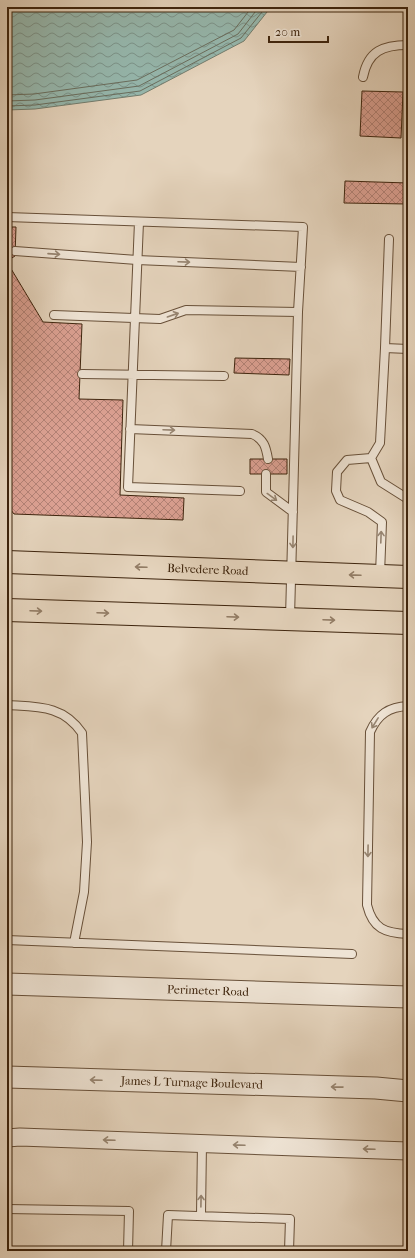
<svg xmlns="http://www.w3.org/2000/svg" width="415" height="1258" viewBox="0 0 415 1258" font-family="'IM FELL French Canon',serif">
<style>
.water{fill:url(#water-waves);stroke:#737d6e}
.lines{fill:none;stroke-linecap:round;stroke-linejoin:round}
.shore{stroke:#6a6e5e;stroke-width:1}
.building{fill:url(#building-cross-hatch);stroke:#3e240d}
.service-casing{stroke:#685039;stroke-width:10}
.minor-casing{stroke:#685039;stroke-width:19}
.tertiary-casing{stroke:#685039;stroke-width:23}
.primary-casing{stroke:#3e240d;stroke-width:24}
.service{stroke:#eee3d4;stroke-width:8}
.minor{stroke:#eee3d4;stroke-width:17}
.tertiary{stroke:#eee3d4;stroke-width:21}
.primary{stroke:#e5d4bd;stroke-width:22}
.oneway{stroke:#968470}
.oneway2{stroke:#927c65}
.labels{text-anchor:middle;dominant-baseline:central;stroke-width:3.5;stroke-linejoin:round;paint-order:stroke}
.street-label{font-size:12px;fill:#3e240d;stroke:#eee3d4}
</style>
<defs>
<pattern id="water-waves" width="16" height="10" patternUnits="userSpaceOnUse"><rect width="16" height="10" fill="#96b8ae"/><path d="M0 5q4-4 8 0t8 0" fill="none" stroke="#7c958c"/></pattern>
<pattern id="building-cross-hatch" width="8" height="8" patternUnits="userSpaceOnUse"><rect width="8" height="8" fill="#dba092"/><path d="M0 0l8 8M0 8l8-8" fill="none" stroke="#b38276"/></pattern>
</defs>
<rect width="100%" height="100%" fill="#e5d4bd"/>
<filter id="stains"><feTurbulence type="fractalNoise" baseFrequency=".005" numOctaves="4"/><feColorMatrix values="0 0 0 0 .2 0 0 0 0 .09 0 0 0 0 .02 0 0 0 .5 -.17"/></filter>
<radialGradient id="worn" r=".72"><stop offset=".6" stop-color="#630" stop-opacity="0"/><stop offset="1" stop-color="#630" stop-opacity=".3"/></radialGradient>
<path class="water" d="M7,7h264l-27,34 -103,54 -106,14 -28,1z"/>
<g class="lines">
<path class="shore" d="M7,95l27,-1 103,-14 97,-50 18,-23
M7,101l28,-1 104,-14 99,-52 21,-27
M7,106l28,-1 105,-14 101,-53 25,-31"/>
</g>
<path class="building" d="M362,91l41,1 -2,46 -41,-2z
M345,181l63,2v21l-64,-1z
M7,227h9l-1,29 -8,5z
M7,262l36,60 39,2 -3,75 44,1 -3,95 64,3 -1,22 -169,-6 -7,-9z
M235,358l55,1 -1,16 -55,-2z
M250,459h37v15h-37z
M229,1249h40v2h-40z"/>
<g class="lines">
<defs>
<path id="service" d="M363,77c5,-26 20,-32 45,-32
M7,217l296,10 -5,85 -8,306
M139,222l-11,265 112,4
M15,251l122,9 164,7
M54,315l106,4 26,-9 112,2
M385,348l23,1
M82,374l142,2
M130,429l122,5c12,5 14,13 16,25
M371,458l9,-15 5,-95 4,-109
M371,458l-24,2 -10,12 -1,19 4,9 28,12 14,10 -2,52
M371,458l10,24 27,17
M266,474v18l27,20
M7,705c31,2 56,0 75,28l5,109 -3,50 -10,51
M408,706c-19,1 -30,8 -38,26l-3,173c6,24 18,28 41,29
M7,940l345,14
M7,1209l122,2 -1,40
M201,1215l1,-72
M166,1251l2,-36 122,4 -1,32"/>
<path id="minor" d="M7,1138l13,-1 388,14"/>
<g id="tertiary">
<path id="s1" d="M7,984l401,13"/>
<path id="s2" d="M7,1077l369,11 32,3"/>
</g>
<g id="primary">
<path id="s3" d="M7,562l401,15"/>
<path d="M7,610l401,13"/>
</g>
</defs>
<use href="#service" class="service-casing"/>
<use href="#minor" class="minor-casing"/>
<use href="#tertiary" class="tertiary-casing"/>
<use href="#primary" class="primary-casing"/>
<use href="#service" class="service"/>
<use href="#minor" class="minor"/>
<use href="#tertiary" class="tertiary"/>
<use href="#primary" class="primary"/>
</g>
<defs><path id="oneway-shaft" d="M-6 0H5M1.5-3L5.5 0L1.5 3" fill="none" stroke-width="1.6" stroke-linecap="round" stroke-linejoin="round"/></defs>
<g class="oneway">
<use href="#oneway-shaft" transform="translate(54 254) rotate(4)"/>
<use href="#oneway-shaft" transform="translate(184 262) rotate(2)"/>
<use href="#oneway-shaft" transform="translate(173 315) rotate(-19)"/>
<use href="#oneway-shaft" transform="translate(169 430) rotate(2)"/>
<use href="#oneway-shaft" transform="translate(272 497) rotate(36)"/>
<use href="#oneway-shaft" transform="translate(381 537) rotate(-88)"/>
<use href="#oneway-shaft" transform="translate(293 542) rotate(91)"/>
<use href="#oneway-shaft" transform="translate(375 723) rotate(122)"/>
<use href="#oneway-shaft" transform="translate(368 851) rotate(91)"/>
<use href="#oneway-shaft" transform="translate(96 1080) rotate(-178)"/>
<use href="#oneway-shaft" transform="translate(337 1087) rotate(-179)"/>
<use href="#oneway-shaft" transform="translate(109 1140) rotate(-178)"/>
<use href="#oneway-shaft" transform="translate(239 1145) rotate(-178)"/>
<use href="#oneway-shaft" transform="translate(369 1149) rotate(-178)"/>
<use href="#oneway-shaft" transform="translate(201 1201) rotate(-89)"/>
</g>
<g class="oneway2">
<use href="#oneway-shaft" transform="translate(141 567) rotate(-178)"/>
<use href="#oneway-shaft" transform="translate(355 575) rotate(-178)"/>
<use href="#oneway-shaft" transform="translate(36 611) rotate(2)"/>
<use href="#oneway-shaft" transform="translate(103 613) rotate(2)"/>
<use href="#oneway-shaft" transform="translate(233 617) rotate(2)"/>
<use href="#oneway-shaft" transform="translate(329 620) rotate(2)"/>
</g>
<g class="labels">
<g class="street-label">
<text stroke="none"><textPath href="#s3" startOffset="201">Belvedere Road</textPath></text>
<text stroke="none"><textPath href="#s1" startOffset="201">Perimeter Road</textPath></text>
<text stroke="none"><textPath href="#s2" startOffset="185">James L Turnage Boulevard</textPath></text>
</g>
</g>
<rect width="415" height="1258" fill="none" stroke="#e5d4bd" stroke-width="24"/>
<rect x="8" y="8" width="399" height="1242" fill="none" stroke="#3e240d" stroke-width="2"/>
<rect x="12" y="12" width="391" height="1234" fill="none" stroke="#3e240d"/>
<path d="M269 36v6h59v-6" fill="none" stroke="#3e240d" stroke-width="2"/>
<text x="275" y="36" font-size="12" fill="#3e240d" stroke="#eee3d4" stroke-width="3" paint-order="stroke">20 m</text>
<rect width="100%" height="100%" filter="url(#stains)"/>
<rect width="100%" height="100%" fill="url(#worn)"/>
</svg>
